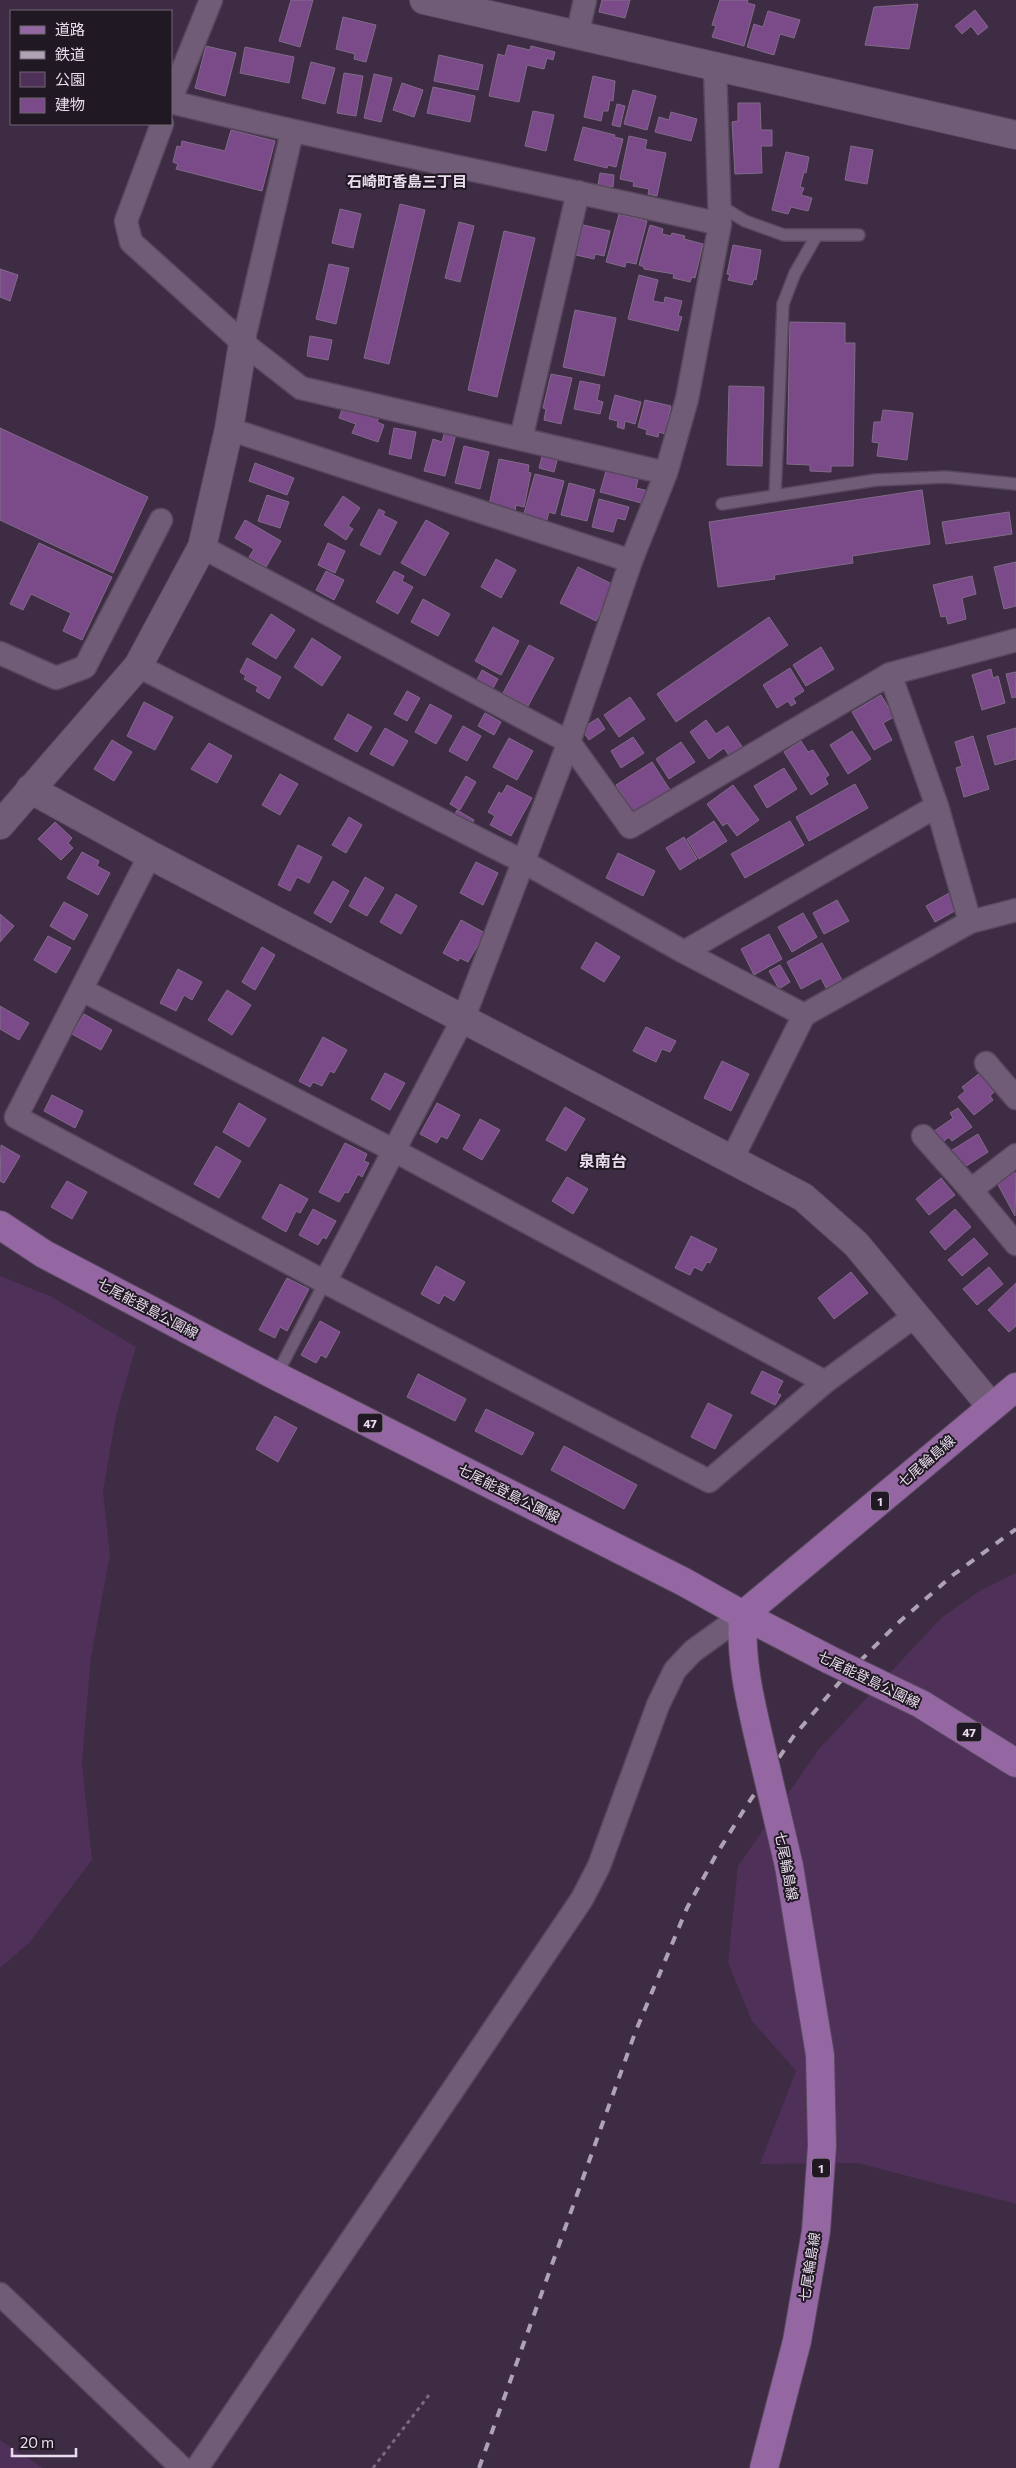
<svg xmlns="http://www.w3.org/2000/svg" width="1016" height="2468" viewBox="0 0 1016 2468" font-family="Commissioner,'Noto Sans JP',sans-serif">
<style>
.green{fill:#4e3058}
.building{fill:#7a4a89;stroke:#816c88}
.lines{fill:none;stroke-linecap:round;stroke-linejoin:round}
.lane-casing{stroke:#57485d;stroke-width:14}
.street-casing{stroke:#57485d;stroke-width:25}
.secondary-casing{stroke:#57485d;stroke-width:30}
.primary-casing{stroke:#57485d;stroke-width:30}
.path{stroke:#7a697f;stroke-width:3;stroke-dasharray:4 4;stroke-linecap:butt}
.lane{stroke:#715c78;stroke-width:11}
.street{stroke:#715c78;stroke-width:22}
.secondary{stroke:#715c78;stroke-width:28}
.primary{stroke:#9467a3;stroke-width:28}
.rail{stroke:#b0a2b5;stroke-width:4;stroke-dasharray:9 9;stroke-linecap:butt}
.primary-bridge-casing{stroke:#57485d;stroke-width:30;stroke-linecap:butt}
.primary-bridge{stroke:#9467a3;stroke-width:28}
.labels{text-anchor:middle;dominant-baseline:central;stroke-width:4;stroke-linejoin:round;paint-order:stroke}
.shield{fill:#201823;stroke:#ada2b0;stroke-width:1}
.shield-label{font-size:12px;font-weight:bold;fill:#e9dded}
.street-label{font-size:14px;fill:#e9dded;stroke:#201823}
.neighbourhood-label{font-size:15px;font-weight:bold;fill:#e9dded;stroke:#201823}
.quarter-label{font-size:16px;font-weight:bold;fill:#e9dded;stroke:#201823}
</style>
<rect width="100%" height="100%" fill="#3e2b44"/>
<path class="green" d="M0,1276l52,21 84,50 -20,69 -13,76 7,63 -19,102 -9,105 10,98 -63,83 -29,25z
M1016,1573v631l-159,-41 -97,1 36,-93 -44,-50 -24,-58 10,-97 81,-117 122,-131 40,-28z
M0,2440l43,28h-43z"/>
<path class="building" d="M291,0h22l-13,47 -21,-6z
M602,0h28l-5,18 -26,-6z
M720,0h28l-1,3 8,2 -11,41 -32,-9 4,-11 -4,-1z
M918,4l-9,45 -44,-4 9,-38z
M975,10l13,17 -10,8 -7,-9 -9,8 -7,-8z
M768,11l32,9 -6,18 -14,-4 -6,21 -27,-8 7,-23 9,3z
M343,17l33,8 -10,37 -12,-3 1,-5 -19,-5z
M508,45l22,5 1,-4 24,6 -2,8 -6,-2 -3,11 -17,-4 -8,37 -30,-6 9,-42 7,2z
M206,46l30,7 -11,43 -30,-8z
M245,47l49,10 -5,26 -49,-10z
M439,55l44,10 -5,25 -44,-9z
M311,62l24,6 -10,36 -23,-6z
M344,73l19,3 -7,40 -19,-3z
M374,74l18,4 -11,44 -17,-4z
M593,76l22,5 -2,20 -3,-1 -2,11h-5l-2,10 -17,-4z
M402,83l21,7 -9,27 -21,-7z
M433,87l42,9 -5,26 -43,-9z
M633,90l23,6 -9,34 -23,-6z
M738,103h22l1,27h11v16h-11l1,27 -27,1 -3,-52 6,-1z
M617,104l8,2 -5,21 -8,-2z
M533,111l21,4 -8,36 -21,-5z
M671,112l26,7 -6,22 -36,-9 4,-15 10,3z
M583,127l32,8 -1,2 9,2 -7,28 -8,-2 -1,3 -33,-8z
M231,130l44,11 -13,50 -86,-22 2,-5 -5,-2 4,-16 4,1 1,-6 43,10z
M629,136l18,4 -2,9 21,4 -9,43 -9,-2 1,-5 -16,-3 1,-4 -14,-3z
M851,146l22,4 -6,34 -22,-4z
M786,152l23,5 -3,16 -2,-1 -4,15 4,1 -3,7 11,3 -4,13 -17,-4 -3,7 -16,-4z
M600,173l14,2 -1,12 -15,-2z
M400,204l25,6 -36,154 -25,-6z
M340,209l21,5 -8,34 -21,-5z
M619,214l28,7 -11,43 -10,-2 -1,5 -19,-5z
M459,222l15,4 -14,56 -15,-4z
M583,225l27,6 -6,25 -9,-2 -1,5 -18,-4z
M650,225l13,4 -1,5 9,2 1,-3 13,3 -1,3 19,5 -8,34 -3,-1 -2,5 -17,-4 1,-4 -30,-5v-2l-5,-2z
M504,231l31,7 -38,159 -29,-7z
M733,245l28,5 -5,30 -2,-1 -2,6 -24,-5 2,-5 -3,-1z
M329,264l20,4 -13,56 -20,-5z
M0,269l18,6 -8,26 -10,-4z
M639,275l19,5 -5,21 11,2 1,-6 17,4 -4,15 4,1 -4,14 -50,-12z
M575,310l41,8 -12,58 -41,-9z
M790,322l55,1v20h10l-2,123h-22v6l-21,-1v-6l-23,-1z
M310,336l22,4 -4,20 -21,-4z
M551,374l21,4 -11,46 -17,-4 2,-11 -3,-1z
M580,381l20,4 -3,15 6,2 -3,12 -26,-5z
M729,386l35,1 -2,79 -35,-1z
M615,395l26,7 -6,22 -10,-3 -1,8 -7,-2 1,-6 -9,-2z
M645,400l26,6 -6,28 -6,-2 -1,5 -12,-3 1,-4 -9,-3z
M344,404l35,13 -2,5 7,3 -6,17 -26,-9 4,-9 -17,-6z
M883,410l30,3 -6,47 -30,-4 2,-13 -7,-1 2,-20h7z
M446,427l11,3 -12,46 -21,-5 9,-32 9,3z
M0,428l148,69 -35,76 -113,-53z
M394,428l22,4 -5,27 -22,-5z
M464,446l25,6 -9,37 -25,-6z
M543,453l15,4 -4,15 -15,-4z
M499,459l30,6 -1,7 3,1 -7,34 -8,-2 -1,6 -26,-6z
M255,463l39,15 -7,17 -38,-14z
M606,471l32,8 -2,9 13,3 -4,13 -45,-12z
M535,474l29,7 -9,33 -6,-2 -3,11 -23,-6z
M569,483l26,7 -8,31 -26,-6z
M922,490l8,54 -78,12 1,7 -79,12 1,4 -57,8 -9,-65z
M267,495l22,7 -9,26 -22,-7z
M343,496l17,12 -12,18 5,3 -7,11 -22,-15z
M599,499l30,8 -4,13 -8,-2 -4,14 -21,-5z
M379,509l6,3 -2,3 14,7 -17,33 -20,-10z
M1009,512l3,22 -66,10 -4,-22z
M245,520l36,21 -15,26 -17,-10 5,-8 -19,-11z
M426,520l23,13 -24,43 -24,-13z
M39,543l73,34 -30,63 -19,-9 8,-18 -40,-19 -8,16 -13,-6z
M328,543l17,8 -10,22 -17,-8z
M496,559l20,11 -15,28 -20,-11z
M1016,562v44l-12,3 -10,-42z
M578,567l36,18 -18,36 -36,-18z
M326,571l18,9 -10,20 -18,-10z
M394,571l10,5 -2,5 11,6 -15,27 -22,-12z
M972,576l4,18 -14,4 4,21 -18,5 -2,-8 -5,1 -8,-32z
M423,599l27,15 -12,22 -27,-14z
M271,614l24,16 -19,29 -24,-15z
M769,617l19,28 -112,77 -19,-28z
M493,627l26,14 -18,34 -26,-14z
M312,638l29,19 -19,29 -28,-19z
M529,645l25,13 -26,48 -25,-13z
M821,647l13,22 -28,17 -13,-21z
M247,658l34,19 -12,22 -13,-8 2,-4 -14,-8 2,-3 -6,-4z
M790,668l14,23 -11,7 3,5 -5,3 -3,-5 -11,7 -14,-23z
M991,669l2,9 5,-2 7,27 -23,7 -10,-35z
M482,670l16,9 -7,13 -16,-8z
M1016,672v25l-4,1 -6,-24z
M407,691l13,7 -13,23 -13,-7z
M881,695l13,22 -11,6 9,17 -18,10 -22,-38z
M630,697l15,22 -26,18 -15,-22z
M144,702l29,15 -18,33 -28,-14z
M430,704l22,12 -16,28 -21,-12z
M485,713l16,9 -7,13 -16,-9z
M348,714l24,13 -15,25 -23,-13z
M598,718l7,11 -16,11 -8,-11z
M706,720l10,14 12,-8 15,22 -13,9 -6,-9 -15,11 -19,-27z
M463,726l18,10 -14,25 -18,-10z
M385,728l23,13 -15,25 -23,-12z
M1016,728v31l-21,6 -8,-29z
M852,731l19,28 -23,15 -18,-29z
M973,736l16,53 -25,8 -8,-29 6,-2 -7,-24z
M633,737l11,16 -23,15 -10,-17z
M509,738l24,13 -16,29 -24,-13z
M112,740l20,12 -18,29 -20,-12z
M801,741l7,11 5,-2 16,25 -4,3 3,6 -17,11 -27,-43z
M681,742l14,20 -26,17 -13,-20z
M209,743l23,13 -15,27 -26,-14z
M652,762l20,31 -38,20 -18,-28z
M784,768l13,21 -30,19 -13,-22z
M280,774l18,10 -18,31 -18,-10z
M466,776l10,6 -16,28 -10,-6z
M855,784l13,24 -59,33 -13,-24z
M507,785l25,13 -21,38 -21,-11 5,-9 -7,-4 11,-20 3,2z
M733,785l26,35 -22,16 -10,-13 -4,3 -16,-22z
M457,810l17,10 -4,8 -17,-10z
M349,817l13,8 -16,28 -14,-8z
M714,821l13,20 -28,18 -12,-20z
M790,821l14,24 -59,33 -14,-24z
M55,822l17,16 -4,5 5,5 -12,12 -23,-21z
M684,837l13,22 -17,11 -14,-22z
M298,845l24,12 -13,26 -12,-6 -7,14 -12,-6z
M82,852l17,9 -2,5 13,7 -12,22 -31,-17z
M618,853l37,18 -12,25 -37,-18z
M476,862l22,11 -15,32 -23,-12z
M365,877l19,11 -17,28 -18,-10z
M333,881l16,10 -18,32 -17,-10z
M951,892l9,16 -25,14 -9,-16z
M396,894l21,12 -16,28 -21,-12z
M837,900l12,21 -25,13 -11,-21z
M64,902l24,13 -14,25 -24,-14z
M803,913l14,24 -25,15 -14,-25z
M0,914l14,12 -14,16z
M461,920l24,13 -17,29 -8,-4 -2,3 -15,-8z
M769,934l13,25 -28,16 -13,-26z
M48,936l23,12 -15,25 -22,-13z
M596,942l24,15 -16,25 -23,-14z
M822,943l20,37 -16,8 -5,-10 -20,11 -14,-27z
M262,947l13,8 -20,35 -13,-8z
M780,965l10,17 -11,7 -10,-18z
M178,969l24,13 -10,18 -8,-5 -8,16 -16,-8z
M227,990l24,15 -19,30 -24,-15z
M0,1006l29,17 -10,17 -19,-11z
M84,1014l28,16 -11,20 -29,-16z
M646,1027l30,14 -6,11 -8,-3 -6,13 -23,-11z
M323,1037l24,13 -13,23 -4,-2 -8,15 -9,-4 -3,5 -11,-6z
M722,1061l27,13 -18,37 -27,-13z
M385,1073l20,10 -15,27 -19,-11z
M980,1073l15,18 -5,5 3,4 -19,15 -16,-18 7,-6 -3,-4z
M52,1095l31,16 -8,17 -31,-17z
M239,1103l27,16 -17,28 -26,-15z
M437,1103l23,12 -13,24 -6,-3 -4,7 -17,-9z
M565,1107l20,12 -19,32 -20,-11z
M958,1108l14,19 -20,14 -3,-4 -8,6 -8,-11 20,-14 -3,-5z
M480,1119l20,11 -18,30 -19,-11z
M978,1134l10,18 -28,18 -11,-18z
M345,1143l22,11 -3,7 5,2 -7,14 -4,-3 -10,19 -3,-1 -6,10 -20,-10z
M1,1145l19,11 -16,27 -4,-2z
M216,1146l25,15 -22,37 -25,-14z
M1014,1171l2,3 -1,42 -19,-35z
M567,1177l21,12 -15,25 -21,-13z
M941,1178l14,17 -26,20 -13,-16z
M67,1181l20,11 -15,27 -21,-12z
M280,1184l28,15 -8,14 -4,-2 -10,21 -24,-14z
M313,1209l23,12 -10,18 -3,-2 -5,8 -19,-10z
M955,1209l16,18 -26,23 -15,-18z
M691,1236l26,13 -7,14 -3,-1 -5,9 -8,-4 -4,8 -15,-7z
M974,1238l14,16 -26,22 -14,-16z
M436,1266l29,16 -11,19 -10,-6 -5,9 -18,-10z
M989,1267l14,17 -26,21 -14,-16z
M851,1272l17,21 -34,26 -16,-21z
M287,1278l22,11 -22,42 -7,-4 -5,11 -16,-8z
M1016,1283v43l-7,6 -21,-22z
M320,1321l20,11 -14,26 -5,-3 -5,8 -15,-8z
M762,1371l21,10 -6,12 4,2 -6,10 -24,-12z
M418,1374l48,25 -11,22 -48,-24z
M708,1403l24,12 -17,34 -24,-12z
M486,1409l48,24 -12,22 -47,-24z
M275,1416l22,12 -19,34 -22,-13z
M564,1446l73,39 -13,24 -73,-39z"/>
<g class="lines">
<defs>
<path id="lane" d="M719,205l26,16 39,14h75
M775,496l8,-192 12,-31 22,-38
M722,504l154,-24 70,-3 70,7
M276,1376l49,-94"/>
<path id="street" d="M577,36l8,-36
M171,99l40,-99
M171,102c182,45 366,80 549,122
M162,124l-36,97 5,21 112,101 58,45 365,85
M243,343l49,-211
M229,429l402,132
M521,439l57,-247
M202,547l367,195 61,85 260,-153 126,-34
M0,653l56,25 29,-11 76,-147
M138,666l384,195 162,91 120,63
M890,674l47,132 33,116
M150,855l-134,262 309,165 384,199 116,-99 90,-66
M684,952l253,-146
M82,990l313,161 430,231
M986,1063l30,35
M923,1136l48,54
M1016,1155l-45,35 45,54
M732,1159l72,-144 166,-93 46,-12
M325,1282l139,-265 105,-275 62,-181 35,-88 21,-74 33,-175 -5,-156
M0,2294l182,174
M197,2468l385,-569 17,-33 59,-161 17,-35 18,-19 50,-36"/>
<path id="secondary" d="M424,0l592,135
M30,789l120,66 653,342 53,47 135,162
M0,825l138,-159 64,-119 27,-118 14,-86"/>
<path id="primary" d="M0,1225l44,29 232,122 408,206 59,33 87,45
M921,1704l95,59
M760,1743c-10,-43 -20,-84 -17,-128l273,-228
M764,2468l33,-127 19,-110 6,-85 -2,-91 -31,-189"/>
</defs>
<use href="#lane" class="lane-casing"/>
<use href="#street" class="street-casing"/>
<use href="#secondary" class="secondary-casing"/>
<use href="#primary" class="primary-casing"/>
<path class="path" d="M373,2468l56,-73"/>
<use href="#lane" class="lane"/>
<use href="#street" class="street"/>
<use href="#secondary" class="secondary"/>
<use href="#primary" class="primary"/>
<path class="rail" d="M479,2468l156,-435 52,-125 29,-53 31,-50 46,-68 51,-60 54,-54 55,-48 63,-46"/>
<defs>
<path id="primary-bridge" d="M830,1660l91,44
M760,1743l29,123"/>
</defs>
<use href="#primary-bridge" class="primary-bridge-casing"/>
<use href="#primary-bridge" class="primary-bridge"/>
</g>
<g class="labels">
<g class="shield">
<rect x="357.5" y="1413.5" width="25" height="19" rx="4"/>
<rect x="871" y="1491.5" width="18" height="19" rx="4"/>
<rect x="956.5" y="1722.5" width="25" height="19" rx="4"/>
<rect x="812" y="2158.5" width="18" height="19" rx="4"/>
</g>
<g class="shield-label">
<text x="370" y="1423">47</text>
<text x="880" y="1501">1</text>
<text x="969" y="1732">47</text>
<text x="821" y="2168">1</text>
</g>
<g class="street-label">
<text transform="translate(148 1308) rotate(28)">七尾能登島公園線</text>
<text transform="translate(926 1461) rotate(-41)">七尾輪島線</text>
<text transform="translate(509 1493) rotate(27)">七尾能登島公園線</text>
<text transform="translate(869 1679) rotate(26)">七尾能登島公園線</text>
<text transform="translate(787 1866) rotate(79)">七尾輪島線</text>
<text transform="translate(809 2267) rotate(-81)">七尾輪島線</text>
</g>
<g class="neighbourhood-label">
<text x="407" y="181">石崎町香島三丁目</text>
</g>
<g class="quarter-label">
<text x="603" y="1160">泉南台</text>
</g>
</g>
<rect x="10" y="10" width="162" height="115" fill="#201823" stroke="#706774"/>
<rect x="20" y="26" width="25" height="8" fill="#9467a3" stroke="#706774"/>
<text x="55" y="35" font-size="15" fill="#e9dded">道路</text>
<rect x="20" y="51" width="25" height="8" fill="#b0a2b5" stroke="#706774"/>
<text x="55" y="60" font-size="15" fill="#e9dded">鉄道</text>
<rect x="20" y="72" width="25" height="15" fill="#4e3058" stroke="#706774"/>
<text x="55" y="85" font-size="15" fill="#e9dded">公園</text>
<rect x="20" y="98" width="25" height="15" fill="#7a4a89" stroke="#706774"/>
<text x="55" y="110" font-size="15" fill="#e9dded">建物</text>
<path d="M12 2448v8h64v-8" fill="none" stroke="#e9dded" stroke-width="2.5"/>
<text x="20" y="2448" font-size="15" fill="#e9dded" stroke="#201823" stroke-width="4" paint-order="stroke">20 m</text>
</svg>
